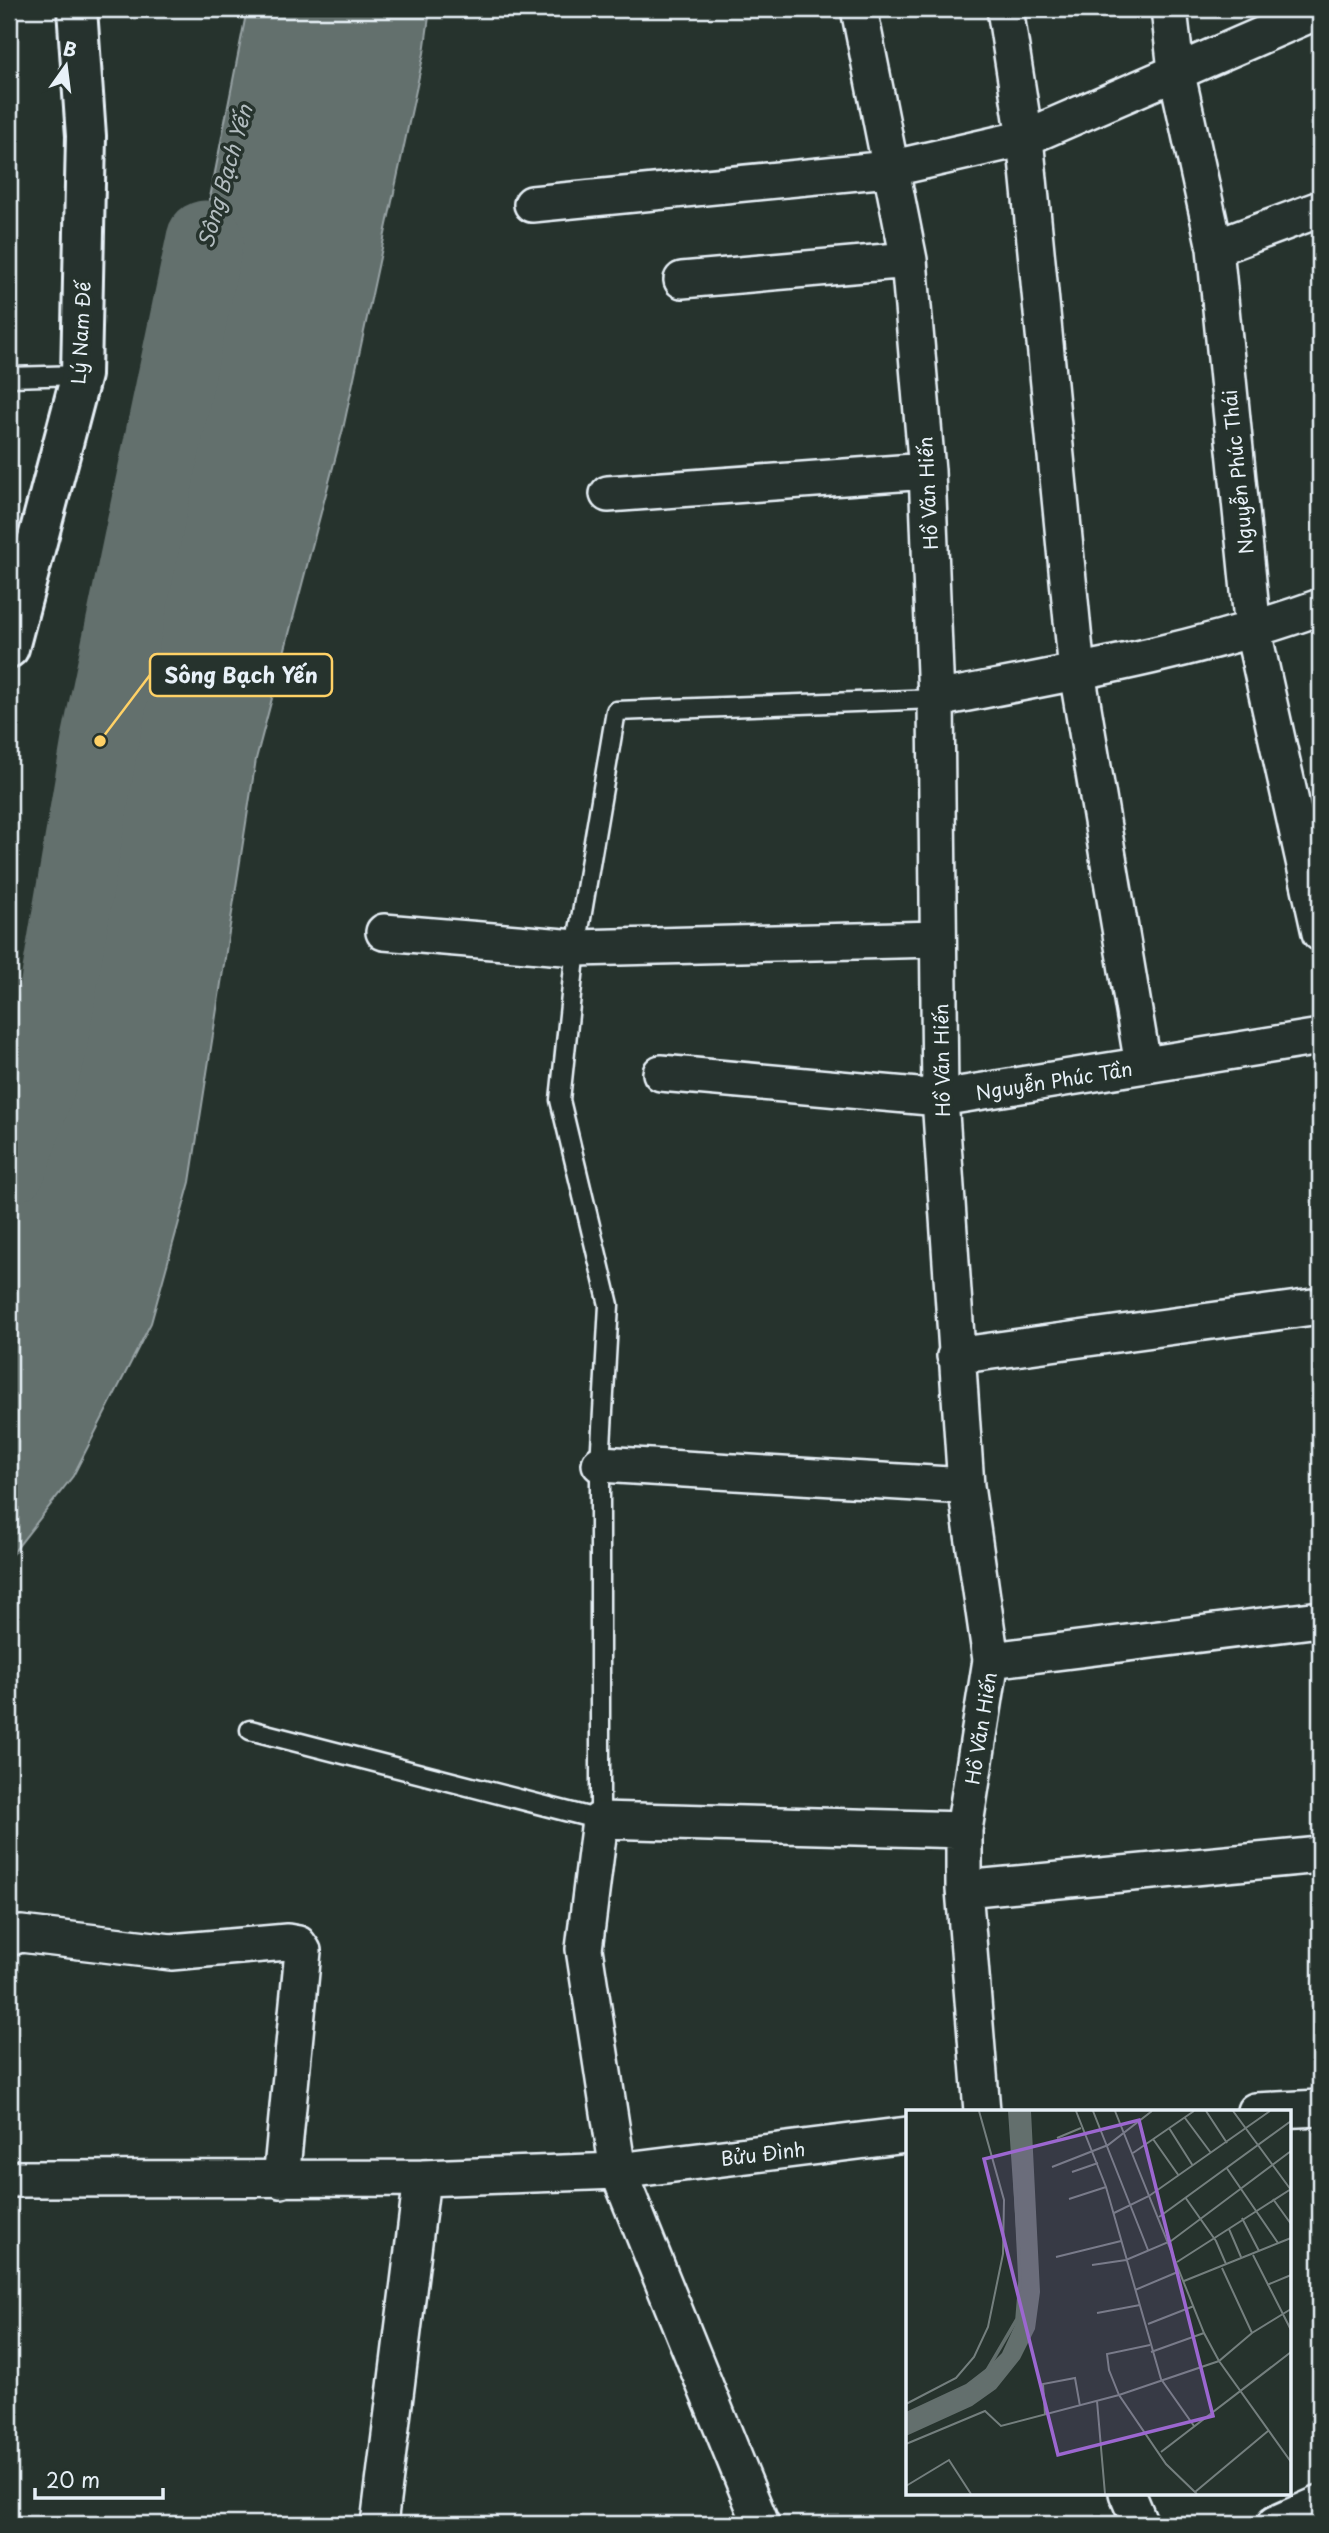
<svg xmlns="http://www.w3.org/2000/svg" width="1329" height="2533" viewBox="0 0 1329 2533" font-family="'Playpen Sans',sans-serif">
<style>
.water{fill:#636f6d;stroke:#98a3a5;stroke-width:2}
.lines{fill:none;stroke-linecap:round;stroke-linejoin:round}
.river{stroke:#636f6d;stroke-width:77}
.service-casing{stroke:#e8f1f8;stroke-width:23}
.minor-casing{stroke:#e8f1f8;stroke-width:40}
.tertiary-casing{stroke:#e8f1f8;stroke-width:44}
.service{stroke:#26332d;stroke-width:18}
.minor{stroke:#26332d;stroke-width:35}
.tertiary{stroke:#26332d;stroke-width:38}
.labels{text-anchor:middle;dominant-baseline:central;stroke-width:7;stroke-linejoin:round;paint-order:stroke}
.street-label{font-size:19px;fill:#e8f1f8;stroke:#26332d}
.water-label{font-size:21px;font-style:italic;fill:#b3bdc0;stroke:#26332d}
.inset-river{fill:none;stroke:#636f6d;stroke-width:3.5}
.inset-road{fill:none;stroke:#747f7e;stroke-width:2}
.view{fill:#9c67d0;fill-opacity:0.15;stroke:#9c67d0;stroke-width:3.5}
.inset-edge{fill:none;stroke:#e8f1f8;stroke-width:3.5}
.leader{fill:none;stroke:#ffd166;stroke-width:2.5}
.callout-dot{fill:#ffd166;stroke:#26332d;stroke-width:2.5}
.callout{fill:#26332d;stroke:#ffd166;stroke-width:2.5}
.callout-label{font-size:21px;text-anchor:middle;font-weight:bold;fill:#e8f1f8}
</style>
<rect width="100%" height="100%" fill="#26332d"/>
<filter id="ink" filterUnits="userSpaceOnUse"><feTurbulence type="fractalNoise" baseFrequency=".0143" numOctaves="2"/><feDisplacementMap in="SourceGraphic" scale="14" xChannelSelector="R" yChannelSelector="G"/><feConvolveMatrix kernelMatrix="1 2 1 2 8 2 1 2 1" color-interpolation-filters="sRGB"/></filter>
<g filter="url(#ink)">
<path class="water" d="M247,9h183l-6,44 -81,376 -87,330 -66,423 -39,141 -78,153 -64,82v-381l24,-76z"/>
<g class="lines">
<path class="river" d="M9,1165l38,-111 53,-313 105,-502"/>
<defs>
<path id="service" d="M9,377l72,-2
M250,1730l350,90v-356l9,-159 -49,-205 16,-152 40,-237 320,-12"/>
<path id="minor" d="M859,9l50,251 18,211 9,228 4,399 26,388 25,174 -27,170v59l18,222
M1005,9l20,129 52,534 66,393
M1169,9l7,61 39,178 38,383 67,302
M532,204l357,-35 136,-31 295,-128
M1215,248l105,-39
M682,280l227,-20
M608,494l319,-23
M936,699c130,-25 260,-47 384,-92
M384,932l192,16 362,-9
M661,1073l279,25 380,-61
M955,1356l365,-50
M600,1464l366,22
M991,1660l329,-41
M964,1889l356,-34
M9,1938l12,-4 150,18 116,-10 11,2 5,7 -22,229
M1255,2111l65,-3
M9,2179l413,-1 196,-7 289,-36
M1127,2493l13,31
M379,2524l43,-346
M761,2524l-143,-353 -34,-222 16,-129 364,10
M1275,2524l45,-20"/>
<path id="tertiary" d="M9,648l72,-273 5,-239 -9,-127"/>
</defs>
<use href="#service" class="service-casing"/>
<use href="#minor" class="minor-casing"/>
<use href="#tertiary" class="tertiary-casing"/>
<use href="#service" class="service"/>
<use href="#minor" class="minor"/>
<use href="#tertiary" class="tertiary"/>
</g>
</g>
<g class="labels">
<g class="street-label">
<text transform="translate(80 333) rotate(-87)">Lý Nam Đế</text>
<text transform="translate(1237 472) rotate(-96)">Nguyễn Phúc Thái</text>
<text transform="translate(927 493) rotate(-93)">Hồ Văn Hiến</text>
<text transform="translate(941 1060) rotate(-91)">Hồ Văn Hiến</text>
<text transform="translate(1054 1080) rotate(-9)">Nguyễn Phúc Tần</text>
<text transform="translate(980 1728) rotate(-81)">Hồ Văn Hiến</text>
<text transform="translate(763 2153) rotate(-7)">Bửu Đình</text>
</g>
<g class="water-label">
<text transform="translate(224 176) rotate(-74)">Sông Bạch Yến</text>
</g>
</g>
<g transform="translate(906 2110)">
<rect width="385" height="385" fill="#26332d"/>
<path d="M102,1h23l9,181 -5,37 -15,30 -24,30 -24,17 -66,30v-24l60,-28 22,-17 14,-14 13,-28 5,-38z" fill="#636f6d"/>
<path class="inset-river" d="M80,262l31,-53 3,-38 -5,-99"/>
<path class="inset-road" d="M170,1l30,76 55,192 33,47M187,1l55,139M209,1l89,222 15,28 72,101M300,1l21,32M327,1l58,79M279,8l26,35M263,18l24,38M151,28l24,-10M247,29l26,37M227,43l61,-42M146,57l56,-22 44,-34M320,57l52,76M166,62l26,-9M279,87l31,44 10,23M163,89l37,-12M367,89l18,25M208,103l35,-17 121,-85M253,107l132,-96M336,108l17,33M323,119l12,28M347,145l38,75M150,147l65,-16M271,152l114,-73M186,155l34,-5 45,-19 120,-90M316,158l30,65M278,171l107,-43M361,175l24,-10M229,180l45,-19M191,203l43,-8M242,214l46,-18M244,235l-43,9 2,16 10,25 47,69 31,30M245,242l53,-19M191,291l8,93M0,294l50,-26 18,-21 14,-30 15,-73 1,-54 -25,-89M139,304l-2,-30 32,-6 5,28M0,334l79,-33 16,15 118,-31 100,-34 33,-28 39,-24M255,342l130,-100M0,376l43,-26 22,34M289,382l73,-61"/>
<path class="view" d="M233,10l74,296 -155,39 -74,-296z"/>
<rect width="385" height="385" class="inset-edge"/>
</g>
<path class="leader" d="M100 741L150 675"/>
<circle class="callout-dot" cx="100" cy="741" r="7"/>
<rect class="callout" x="150" y="654" width="182" height="42" rx="7"/>
<g class="callout-label">
<text x="241" y="683">Sông Bạch Yến</text>
</g>
<rect width="1329" height="2533" fill="none" stroke="#26332d" stroke-width="35"/>
<rect x="18" y="18" width="1294" height="2498" fill="none" stroke="#e8f1f8" stroke-width="2.5" filter="url(#ink)"/>
<g transform="translate(66 66) rotate(14)" stroke="#26332d" stroke-width="5" paint-order="stroke">
<path d="M0-5L12 26L0 18L-12 26Z" fill="#e8f1f8"/>
<text y="-10" font-size="19" font-weight="bold" text-anchor="middle" fill="#e8f1f8">B</text>
</g>
<path d="M35 2488v10h128v-10" fill="none" stroke="#e8f1f8" stroke-width="3.5"/>
<text x="46" y="2488" font-size="21" fill="#e8f1f8" stroke="#26332d" stroke-width="5" paint-order="stroke">20 m</text>
</svg>
